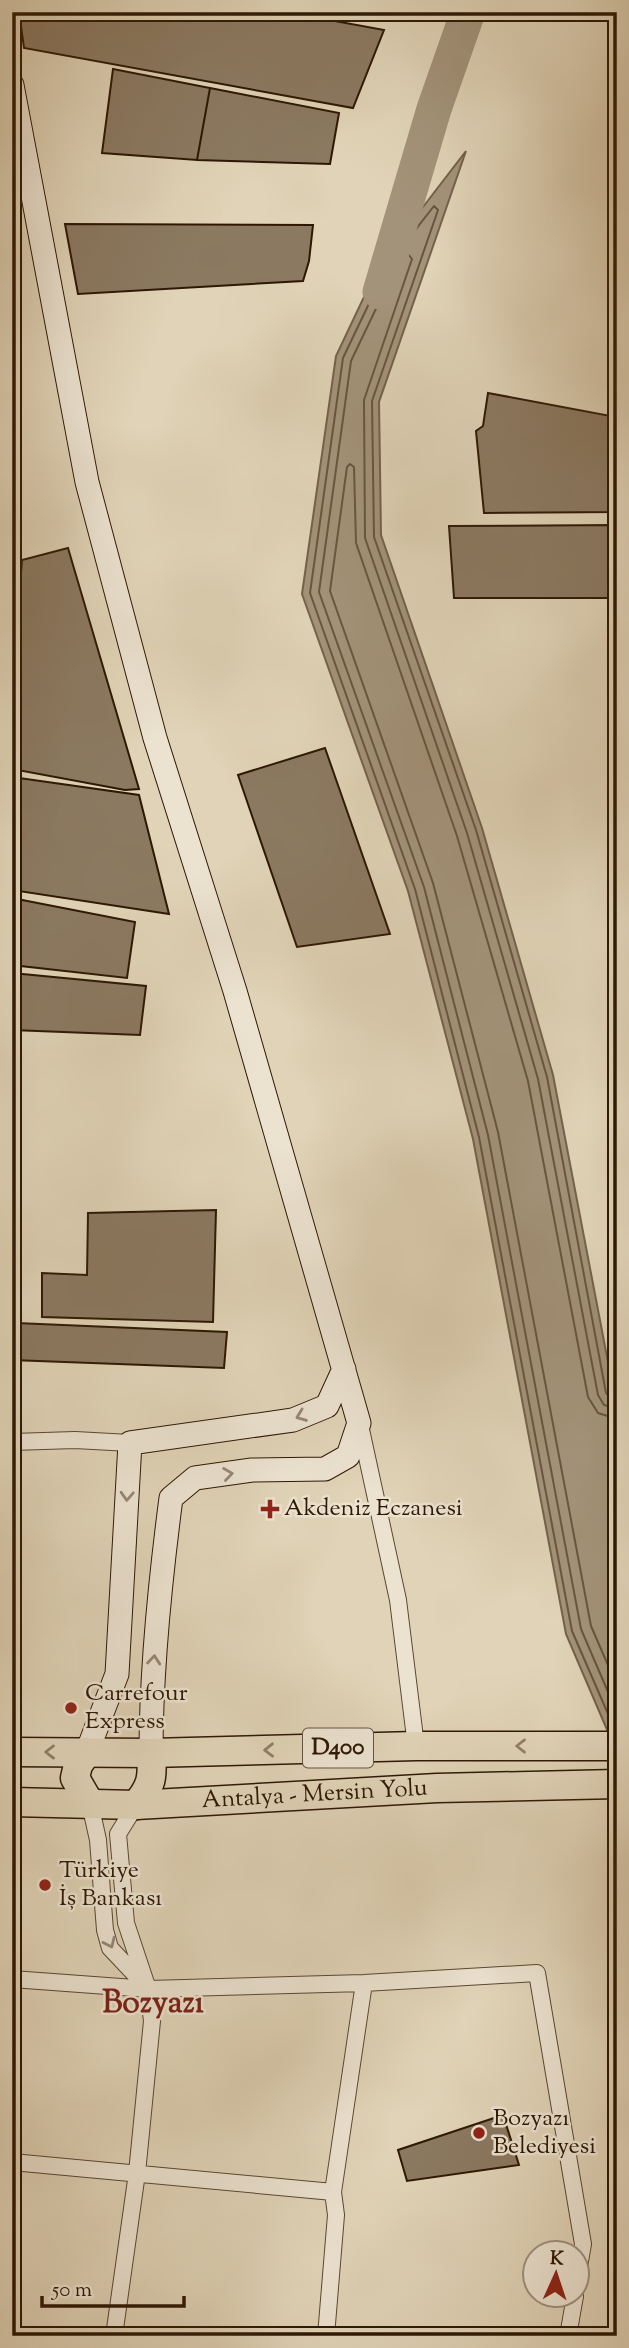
<svg xmlns="http://www.w3.org/2000/svg" width="629" height="2348" viewBox="0 0 629 2348" font-family="'Sorts Mill Goudy',serif">
<style>
.water{fill:#a3937a;stroke:#74624b;stroke-width:2}
.lines{fill:none;stroke-linecap:round;stroke-linejoin:round}
.shore{stroke:#68563f;stroke-width:2}
.river{stroke:#a3937a;stroke-width:35}
.building{fill:#8b7961;stroke:#2e1804;stroke-width:2}
.street-casing{stroke:#5a4731;stroke-width:18}
.secondary-casing{stroke:#2e1804;stroke-width:25}
.highway-casing{stroke:#2e1804;stroke-width:31}
.street{stroke:#ebe2d0;stroke-width:16}
.secondary{stroke:#ebe2d0;stroke-width:23}
.highway{stroke:#e0d3b7;stroke-width:28}
.oneway{stroke:#968774}
.oneway2{stroke:#907f66}
.poi-dot{fill:#8f2418;stroke:#ebe2d0;stroke-width:2.5}
.labels{text-anchor:middle;dominant-baseline:central;stroke-width:5;stroke-linejoin:round;paint-order:stroke}
.shield{fill:#ebe2d0;stroke:#675541;stroke-width:2}
.shield-label{font-size:23px;font-weight:bold;fill:#2e1804}
.poi-label{font-size:24px;fill:#2e1804;stroke:#ebe2d0;text-anchor:start}
.street-label{font-size:24px;fill:#2e1804;stroke:#ebe2d0}
.district-label{font-size:32px;font-weight:bold;fill:#7a1f14;stroke:#ebe2d0}
</style>
<rect width="100%" height="100%" fill="#e0d3b7"/>
<filter id="stains"><feTurbulence type="fractalNoise" baseFrequency=".00286" numOctaves="4"/><feColorMatrix values="0 0 0 0 .2 0 0 0 0 .09 0 0 0 0 .02 0 0 0 .5 -.17"/></filter>
<radialGradient id="worn" r=".72"><stop offset=".6" stop-color="#630" stop-opacity="0"/><stop offset="1" stop-color="#630" stop-opacity=".3"/></radialGradient>
<path class="water" d="M466,151l-87,251 2,133 101,293 71,247 64,334v344l-51,-119 -93,-495 -65,-248 -106,-297 34,-238 44,-93z"/>
<g class="lines">
<path class="shore" d="M617,1408l-13,-3 -6,-10 -60,-316 -71,-246 -102,-295 -1,-138 48,-141 -4,-5 -14,17 -43,90 -32,231 105,295 64,248 93,494 36,84
M617,1419l-19,-6 -10,-16 -60,-316 -71,-245 -101,-293 -2,-76 -4,-3 -3,3 -17,124 103,292 65,249 93,494 26,60
M615,1730l-43,-99 -93,-494 -64,-248 -105,-296 33,-235 44,-92 47,-60 4,4 -66,191 2,136 102,293 71,247 59,316 4,5 7,1"/>
<path class="river" d="M380,292l54,-183 34,-97"/>
</g>
<path class="building" d="M19,12h267l98,18 -31,78 -329,-60z
M113,69l97,19 -13,72 -95,-7z
M210,88l129,25 -9,51 -133,-4z
M65,224l248,1 -4,36 -6,20 -225,13z
M488,393l128,24 1,95 -133,1 -8,-82 7,-5z
M617,525v73h-163l-5,-72z
M68,548l71,241 -14,1 -113,-21v-85l10,-124z
M325,748l65,186 -93,13 -59,-172z
M12,777l127,18 30,119 -157,-24 5,-60 -5,-2z
M12,898l123,24 -8,56 -115,-13z
M12,973l134,13 -6,49 -128,-5z
M216,1210l-3,112 -171,-5v-44l45,2 1,-62z
M16,1323l211,9 -3,36 -212,-8z
M503,2115l16,50 -112,16 -9,-31z"/>
<g class="lines">
<defs>
<path id="street" d="M360,1425l38,175 18,146
M12,1442l63,-2 55,3
M90,1804l8,36 7,90 5,18 34,36
M12,1979l136,10 216,-6 173,-10 46,271 -7,40
M12,2162l321,30
M114,2336l23,-163 15,-152 -4,-32 -22,-66 -8,-89 18,-29
M326,2336l10,-121 -3,-23 31,-209
M568,2336l7,-40"/>
<path id="secondary" d="M12,85l75,397 68,256 80,253 124,432 -11,33 -23,13 -73,1 -57,8 -24,20c-11,84 -20,169 -20,255
M87,1752l30,-78 13,-231 163,-23 34,-14 17,-37"/>
<g id="highway">
<path d="M12,1752l139,1 265,-7h201"/>
<path d="M87,1752l-9,13 -3,13 15,26"/>
<path id="s1" d="M12,1802l124,3 301,-17 180,-4"/>
<path d="M136,1805c16,-19 17,-28 15,-52"/>
</g>
</defs>
<use href="#street" class="street-casing"/>
<use href="#secondary" class="secondary-casing"/>
<use href="#highway" class="highway-casing"/>
<use href="#street" class="street"/>
<use href="#secondary" class="secondary"/>
<use href="#highway" class="highway"/>
</g>
<defs><path id="oneway-chevron" d="M-2-3.5L2.5 0L-2 3.5" fill="none" stroke-width="1.6" stroke-linecap="round" stroke-linejoin="round" transform="scale(1.75)"/></defs>
<g class="oneway">
<use href="#oneway-chevron" transform="translate(301 1416) rotate(159)"/>
<use href="#oneway-chevron" transform="translate(228 1474) rotate(-8)"/>
<use href="#oneway-chevron" transform="translate(127 1496) rotate(93)"/>
<use href="#oneway-chevron" transform="translate(154 1660) rotate(-85)"/>
<use href="#oneway-chevron" transform="translate(110 1943) rotate(65)"/>
</g>
<g class="oneway2">
<use href="#oneway-chevron" transform="translate(521 1746) rotate(180)"/>
<use href="#oneway-chevron" transform="translate(269 1750) rotate(179)"/>
<use href="#oneway-chevron" transform="translate(50 1752) rotate(-180)"/>
</g>
<g class="poi-dot">
<path d="M266.5 1498.5h7v7h7v7h-7v7h-7v-7h-7v-7h7z"/>
<circle cx="71" cy="1708" r="7"/>
<circle cx="45" cy="1885" r="7"/>
<circle cx="479" cy="2133" r="7"/>
</g>
<g class="labels">
<rect class="shield" x="303" y="1728.5" width="70" height="39" rx="5"/>
<g class="shield-label">
<text x="338" y="1748">D400</text>
</g>
<g class="poi-label">
<text x="284" y="1509">Akdeniz Eczanesi</text>
<text x="85" y="1694">Carrefour<tspan x="85" dy="28">Express</tspan></text>
<text x="59" y="1871">Türkiye<tspan x="59" dy="28">İş Bankası</tspan></text>
<text x="493" y="2119">Bozyazı<tspan x="493" dy="28">Belediyesi</tspan></text>
</g>
<g class="street-label">
<text stroke="none"><textPath href="#s1" startOffset="303">Antalya - Mersin Yolu</textPath></text>
</g>
<g class="district-label">
<text x="153" y="2004">Bozyazı</text>
</g>
</g>
<rect width="629" height="2348" fill="none" stroke="#e0d3b7" stroke-width="42"/>
<rect x="14" y="14" width="601" height="2320" fill="none" stroke="#2e1804" stroke-width="3.5"/>
<rect x="21" y="21" width="587" height="2306" fill="none" stroke="#2e1804" stroke-width="2"/>
<g transform="translate(556 2274) rotate(3)"><circle r="33" fill="#ebe2d0" stroke="#9f917e" stroke-width="2"/>
<path d="M0-5L12 26L0 18L-12 26Z" fill="#8f2418"/>
<text y="-10" font-size="19" font-weight="bold" text-anchor="middle" fill="#2e1804">K</text>
</g>
<path d="M42 2296v10h142v-10" fill="none" stroke="#2e1804" stroke-width="3.5"/>
<text x="52" y="2296" font-size="21" fill="#2e1804" stroke="#ebe2d0" stroke-width="5" paint-order="stroke">50 m</text>
<rect width="100%" height="100%" filter="url(#stains)"/>
<rect width="100%" height="100%" fill="url(#worn)"/>
</svg>
